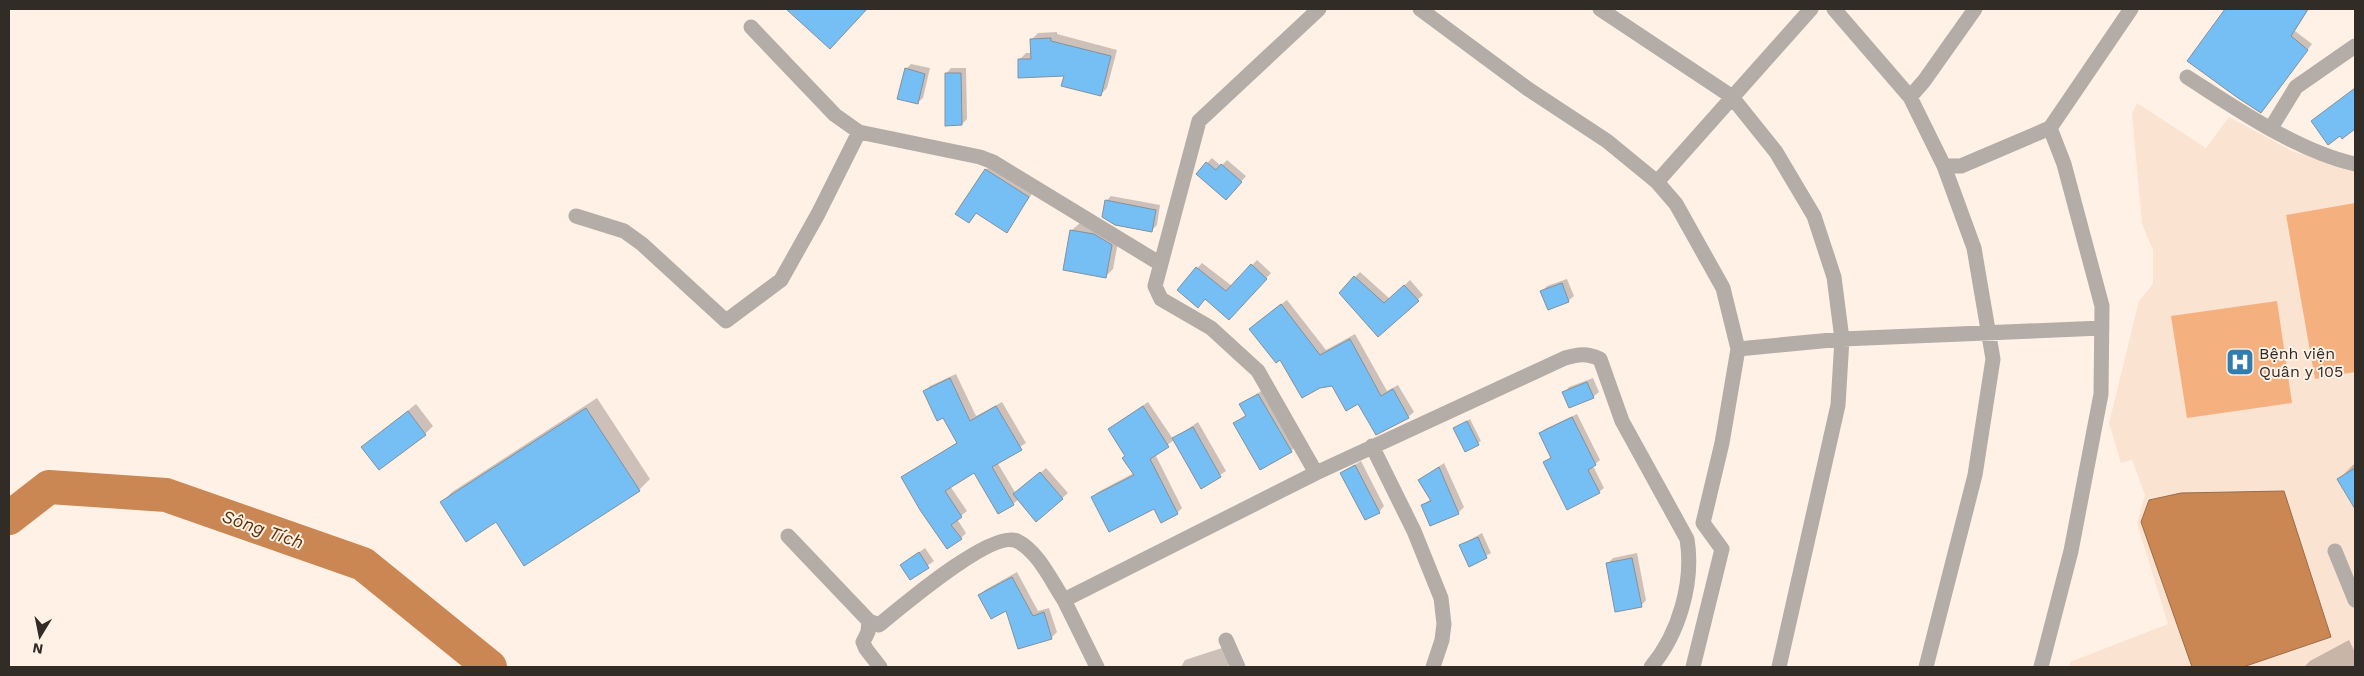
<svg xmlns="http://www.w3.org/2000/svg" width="2364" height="676" viewBox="0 0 2364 676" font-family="'Work Sans',sans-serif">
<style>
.built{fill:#fbe3d1}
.pitch{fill:#f4b17f}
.water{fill:#ca8753;stroke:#9c6c46}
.shadow{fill:#0003}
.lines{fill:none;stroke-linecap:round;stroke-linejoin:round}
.river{stroke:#ca8753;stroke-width:34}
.building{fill:#76bff5;stroke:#81919d}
.minor{stroke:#b4aca7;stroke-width:15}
.labels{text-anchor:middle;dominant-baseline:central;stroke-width:4;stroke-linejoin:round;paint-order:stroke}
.poi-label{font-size:16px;fill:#322c27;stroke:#fff1e6;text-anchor:start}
.water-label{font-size:18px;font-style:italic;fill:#5e3106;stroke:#fff1e6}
</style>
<rect width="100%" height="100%" fill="#fff1e6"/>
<path class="built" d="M2137,103l69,45 23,-31 63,34 63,20v496h-285v-5l98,-38 -31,-101 8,-28 -13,-35 -11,3 -12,-40 30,-122 14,-17v-34l-11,-26 -10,-110z"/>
<path class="pitch" d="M2355,203v169l-40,7 -29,-164z
M2277,301l15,102 -105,15 -16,-102z"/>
<path class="water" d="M2284,491l47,146 -88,30h-51l-51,-145 8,-22 32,-7z"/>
<path class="shadow" d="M788,9h78l-36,38z
M2227,9h82l-14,22 17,13 -51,67 -72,-51z
M1057,32v2l60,16 -10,38 -7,7 -35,-20 -46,-15 7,-7h6l-1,-13 7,-7z
M911,64l19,4 -7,30 -6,5 -11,-34z
M951,68h15l1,51 -5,5 -16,-50z
M1212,158l9,8 6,-6 19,16 -14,17 -25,-30z
M991,164l43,27 -28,40 -29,-19 -8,9 17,-51z
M1111,196l49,9 -3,20 -6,6 -45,-30z
M1080,223l39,14 -6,32 -8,8 -34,-46z
M1257,260l14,13 -42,45 -23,-21 -28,-7 24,-27 30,23z
M1360,272l30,27 20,-19 13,15 -45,41 -38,-43z
M1567,279l7,17 -6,5 -26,-10 5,-5z
M1287,300l39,50 29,-16 32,57 11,-6 16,27 -6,5 -49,-14 -26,-18 -52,-27 -25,-35z
M956,374l20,42 26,-14 24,41 -29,19 19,32 30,-26 22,25 -31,27 -18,-21 -6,5 -38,-32 -25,14 17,25 -10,8 9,14 -5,5 -58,-61 55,-35 -14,-25 -19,-26 5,-5z
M1593,378l6,14 -6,5 -29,-4 5,-6z
M1264,389l32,57 -5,5 -56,-28 12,-9 -6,-9z
M597,398l53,81 -11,11 -114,74 -29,-43 -54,-19 10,-10z
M1148,402l25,37 25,-17 28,49 -25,16 -27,-47 -19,14 27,54 -5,5 -23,-6 -62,-10 6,-5 36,-19 -7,-18 -18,-26z
M416,404l17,22 -8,8 -62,13z
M1577,414l23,46 -7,6 11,22 -5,4 -55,-30 8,-6 -12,-22 5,-5z
M1470,419l11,22 -15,9 -11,-22z
M1361,461l23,45 -5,6 -37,-39z
M1444,463l20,44 -6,6 -36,-8 9,-6 -12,-19z
M2355,463v32l-5,3 -11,-19z
M1482,533l9,20 -22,12 -8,-20z
M925,548l9,13 -24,17 -8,-13z
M1637,553l9,47 -5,6 -34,-42 6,-6z
M1017,572l21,39 11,-3 8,24 -6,6 -71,-43 5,-5z
M2349,640l6,12v15h-51l6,-6z
M1225,647l5,17 -3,3h-46l4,-7z"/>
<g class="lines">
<path class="river" d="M9,518l40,-31 117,8 197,69 127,103"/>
</g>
<path class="building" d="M786,9h81l-37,40z
M2225,9h83l-17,27 17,14 -47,63 -23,-15 -51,-37z
M1051,38v3l60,15 -10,40 -40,-10 3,-10 -46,2v-19h13l-1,-20z
M905,68l20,6 -7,30 -21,-5z
M945,73h16l1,52 -17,1z
M2355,88v41l-13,10 -2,-3 -12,9 -17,-24z
M1206,162l10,8 5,-6 21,18 -16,18 -30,-26z
M985,169l44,28 -22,36 -31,-20 -7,10 -14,-9z
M1105,200l51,10 -4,22 -37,-7 -13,-8z
M1070,230l24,4 18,11 -6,33 -43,-8z
M1251,264l16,15 -38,41 -24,-21 -7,9 -21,-18 19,-23 30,24z
M1354,276l30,27 20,-18 15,16 -41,36 -39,-44z
M1562,283l7,19 -21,8 -8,-19z
M1281,304l39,51 30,-16 31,57 12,-7 16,29 -33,17 -18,-31 -12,7 -14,-25 -12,2 -18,10 -22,-38 -4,3 -27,-34z
M950,378l20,43 26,-15 26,44 -30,17 22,38 -16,9 -24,-41 -29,18 17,26 -11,8 11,14 -15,10 -27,-39 -19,-33 56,-34 -14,-25 -6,3 -14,-30z
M1587,382l7,16 -25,10 -7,-16z
M1258,394l34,58 -32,18 -27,-47 13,-7 -7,-12z
M1143,406l26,41 -19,12 28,55 -17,9 -7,-14 -45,23 -18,-35 43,-22 -12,-17 3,-2 -17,-27z
M586,408l54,83 -116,75 -28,-44 -30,20 -26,-40z
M408,411l18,24 -47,35 -18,-23z
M1572,417l24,48 -8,5 12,23 -33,17 -24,-48 8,-4 -12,-25z
M1467,421l12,24 -14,7 -12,-24z
M1193,427l28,50 -20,12 -29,-51z
M1355,465l25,48 -15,7 -25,-47z
M1439,467l20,47 -29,12 -9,-21 10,-4 -13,-21z
M2355,468v41l-18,-30z
M1040,472l23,27 -27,23 -23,-28z
M1478,537l9,21 -18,9 -10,-22z
M919,552l10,16 -19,12 -10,-15z
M1632,558l10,49 -27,5 -9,-49z
M1012,577l21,39 11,-4 8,27 -34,10 -12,-38 -15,8 -13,-24z"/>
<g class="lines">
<path class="minor" d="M1420,9l108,80 79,52 50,41 19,22 47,84 15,61 -16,94 -19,80 19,26 -29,118
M1600,9l131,87 45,56 38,64 20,61 8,62 -4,66 -59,262
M1834,9l76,88 34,69h17l89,-38 81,-119
M751,27l84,88 24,17 121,25 13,5 166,101
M2187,77c50,32 110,74 168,87
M1910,97l14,-16 51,-72
M2271,128l25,-41 59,-41
M1657,182l154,-173
M576,216l48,15 18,13 84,77 55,-41 37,-66 41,-82
M1738,349l104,-10 260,-11
M1372,446l42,85 27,67 3,26 -2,16 -9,27
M1316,473l249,-115c14,-4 22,-5 35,1l22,62 65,118c7,43 -8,95 -36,128
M788,536l81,85 10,4c21,-17 113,-96 138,-84 21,10 35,41 47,59
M2335,551l20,49
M869,621l-1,11 -5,10 3,7 14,18
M1226,640l12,27
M1097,667l-33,-67 252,-127 -58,-102 -47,-43 -50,-29 -6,-13 44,-165 120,-112
M1926,667l49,-192 18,-116 -19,-111 -30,-82
M2041,667l30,-116 30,-157 1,-88 -38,-142 -14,-36"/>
</g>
<defs>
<symbol id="hospital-square" viewBox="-11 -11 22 22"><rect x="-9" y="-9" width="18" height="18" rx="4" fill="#327db0" stroke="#fff1e6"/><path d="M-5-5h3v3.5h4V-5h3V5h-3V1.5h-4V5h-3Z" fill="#fff"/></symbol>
</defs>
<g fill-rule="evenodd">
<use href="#hospital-square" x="2224" y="346" width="32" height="32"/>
</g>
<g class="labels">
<g class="poi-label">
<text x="2259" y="353">Bệnh viện<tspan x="2259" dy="18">Quân y 105</tspan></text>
</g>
<g class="water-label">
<text transform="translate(263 529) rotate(19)">Sông Tích</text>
</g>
</g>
<rect width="2364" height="676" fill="none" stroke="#322c27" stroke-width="20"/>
<g transform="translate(40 636) rotate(190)" stroke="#fff1e6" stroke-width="4" paint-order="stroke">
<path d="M0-4L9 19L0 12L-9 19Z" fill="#322c27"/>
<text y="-8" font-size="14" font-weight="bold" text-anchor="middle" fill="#322c27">N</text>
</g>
</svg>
